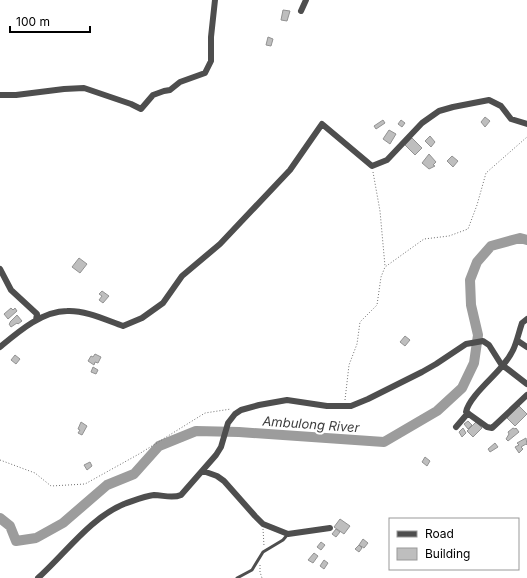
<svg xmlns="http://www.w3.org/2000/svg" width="527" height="578" viewBox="0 0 527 578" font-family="Inter,sans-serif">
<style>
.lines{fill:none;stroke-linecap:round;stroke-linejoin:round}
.river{stroke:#9c9c9c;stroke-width:10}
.building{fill:#bebebe;stroke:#929292}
.path{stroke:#707070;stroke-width:1;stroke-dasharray:1 2;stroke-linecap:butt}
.service{stroke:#4e4e4e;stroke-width:3}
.minor{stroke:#4e4e4e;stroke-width:6}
.labels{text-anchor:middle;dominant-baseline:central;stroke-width:4;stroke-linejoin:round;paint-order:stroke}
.water-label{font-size:13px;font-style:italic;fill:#3d3d3d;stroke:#fff}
</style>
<rect width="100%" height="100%" fill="#fff"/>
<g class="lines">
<path class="river" d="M0,518l10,8 6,15 20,-3 27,-15 44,-38 27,-11 25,-28 37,-15 43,1 145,10 53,-31 25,-23 12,-25 4,-28 -7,-30 -1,-25 7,-18 14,-16 29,-8 7,2"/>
</g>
<path class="building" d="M283,10l7,1 -3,10 -6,-1z
M268,37l5,2 -2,7 -5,-1z
M485,117l5,4 -5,6 -4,-5z
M383,120l2,3 -9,6 -2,-3z
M401,120l4,3 -3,4 -4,-3z
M389,130l7,4 -6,10 -7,-5z
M430,136l5,6 -4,5 -6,-6z
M412,138l10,10 -7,7 -10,-10z
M429,154l7,8 -3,3 2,1 -6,3 -7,-6z
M452,156l6,5 -5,6 -6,-6z
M79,258l8,6 -7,9 -8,-6z
M102,291l7,5 -6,7 -4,-3 3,-4 -3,-2z
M11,308l2,2 2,-2 2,3 -9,8 -4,-5z
M17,315l5,6 -4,3 -1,-1 -6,4 -2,-3 1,-1v-1z
M405,336l5,4 -5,6 -5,-4z
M95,354l6,3 -3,6 -3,-1 -1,3 -6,-4 3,-5 2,1z
M15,355l5,4 -4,5 -5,-4z
M93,367l5,3 -2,4 -5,-2z
M519,406l8,8 -12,12 -8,-8z
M468,421l4,4 -4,4 -4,-5z
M81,422l6,4 -5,9 -4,-2 2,-3 -2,-1z
M476,422l6,6 -9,9 -6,-6z
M463,428l3,5 -4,4 -3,-5z
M513,428l2,1 1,-1 3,4 -11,9 -2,-2 3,-5 -1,-2z
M526,438l1,7 -1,-1 -5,3 2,2 -4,4 -4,-6 4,-2 -2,-2z
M495,443l3,4 -8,5 -2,-3z
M425,457l5,4 -3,5 -5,-4z
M90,462l2,4 -5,4 -3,-5z
M340,519l10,7 -6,8 -10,-7z
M336,529l4,3 -4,5 -4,-3z
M363,539l5,4 -4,5 -5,-3z
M321,542l4,3 -4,5 -4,-3z
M359,545l3,3 -3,4 -4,-3z
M314,553l4,3 -5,7 -5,-3z
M324,560l4,3 -4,6 -4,-3z"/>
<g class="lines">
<path class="path" d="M373,172l7,39 5,55
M345,400l4,-35 8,-21 3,-22 17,-17 4,-28 4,-10 39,-28 25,-3 19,-7 9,-24 9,-32 41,-36
M0,460l35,13 16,13 34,-2 54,-30 66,-41 26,-4
M263,529l1,17
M260,565v7l2,6"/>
<path class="service" d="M237,578l15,-8 11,-18 20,-12 5,-6"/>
<path class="minor" d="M301,11l5,-11
M0,95h16l48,-6 20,-1 47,16 10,5 12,-14 11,-4 6,-1 10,-8 25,-9 6,-12v-24l4,-37
M0,269l11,21 26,24 -1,6
M527,319l-5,4c-6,18 -6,27 -19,42 -9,12 -34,32 -37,47l21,15 5,1 35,-33
M518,341l9,6
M0,347c18,-15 42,-36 67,-36 18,-1 39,9 56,15l19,-8 21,-15 19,-27 38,-32 70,-74 32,-46 50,42 15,-6 35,-37 17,-12 14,-4 36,-7 12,6 10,13 16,5
M456,427l12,-14
M203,471l14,5 7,5 31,35 8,8 25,10 42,-6
M38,578c27,-24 52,-60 86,-74 9,-3 20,-8 30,-9 9,0 18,4 27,0l35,-40 5,-8 7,-24 7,-9 6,-4 18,-5 28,-5 40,6h24l17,-7 54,-27 14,-8 30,-20 17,-3 6,4 12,19 26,20"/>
</g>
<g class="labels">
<g class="water-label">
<text transform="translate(311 424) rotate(4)">Ambulong River</text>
</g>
</g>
<rect x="389" y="518" width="130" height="52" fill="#ffffff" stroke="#999999"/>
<rect x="397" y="531" width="20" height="6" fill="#4e4e4e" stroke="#999999"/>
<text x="425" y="538" font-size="12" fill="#000000">Road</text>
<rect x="397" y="548" width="20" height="12" fill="#bebebe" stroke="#999999"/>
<text x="425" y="558" font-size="12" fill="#000000">Building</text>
<path d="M10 26v6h80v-6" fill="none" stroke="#000000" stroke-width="2"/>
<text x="16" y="26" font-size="12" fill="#000000" stroke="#ffffff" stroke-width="3" paint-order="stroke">100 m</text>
</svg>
